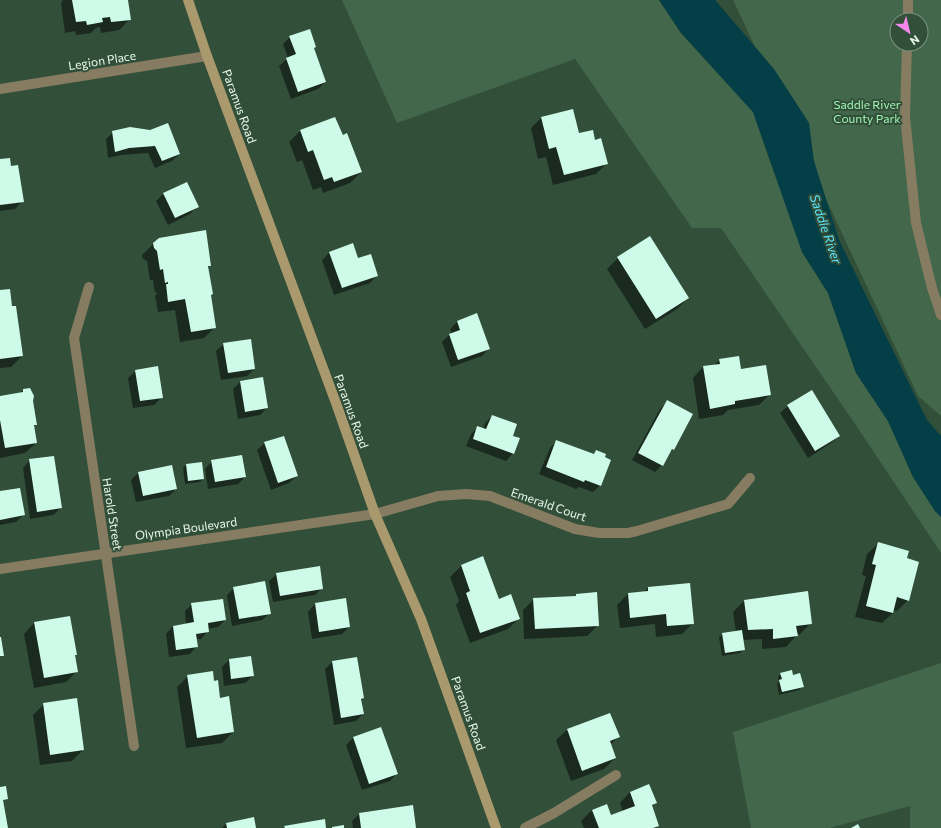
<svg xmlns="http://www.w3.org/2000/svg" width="941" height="828" viewBox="0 0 941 828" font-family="Commissioner,sans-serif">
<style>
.green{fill:#42674a;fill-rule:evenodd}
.water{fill:#043e46}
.shadow{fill:#0007}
.building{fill:#cefae9}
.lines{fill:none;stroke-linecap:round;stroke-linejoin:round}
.service{stroke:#867c61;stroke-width:10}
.minor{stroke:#867c61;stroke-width:10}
.secondary{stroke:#a9996d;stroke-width:10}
.labels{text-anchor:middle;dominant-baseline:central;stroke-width:4;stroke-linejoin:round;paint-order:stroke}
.street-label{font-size:12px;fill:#e8f9eb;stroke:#324f39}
.park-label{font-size:12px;fill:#9ff4b2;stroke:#324f39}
.water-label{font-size:13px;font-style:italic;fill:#58e4fc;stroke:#324f39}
</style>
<rect width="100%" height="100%" fill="#324f39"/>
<path class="green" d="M342,0h317l22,33 72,79 49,140 26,41 28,80 32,48 25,56 22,34 6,6v36l-88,-132 -132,-193h-29l-117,-169 -178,64z
M733,0h208v416l-23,-20zM897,20h24v24h-24z
M941,663v165h-31v-22l-80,22h-79l-18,-96z"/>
<path class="water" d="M659,0h56l59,69 35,54 5,38 25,79 88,180 14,16v81l-6,-6 -22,-34 -25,-56 -32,-48 -28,-80 -26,-41 -49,-140 -72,-79z"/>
<path class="shadow" d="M63,0h64l3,19 -11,11 -18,3 -1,-6 -4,1 -5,5 -15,2 -1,-4 -10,2 -4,-30z
M290,37l25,10 -2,2 12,33 -7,7 -27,10 -12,-33 9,-8 -5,-14z
M542,117l52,24 13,22 -11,11 -43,11 -7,-28 -8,2 -7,-31z
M335,118l26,54 -11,11 -27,10 -2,-6 -8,3 -11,-30 -5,2 -8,-20 11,-11z
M113,132l66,22 -7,7 -17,7 -7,-15 -27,2 -13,3 -2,-19z
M0,160l11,7 11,34 -7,8 -15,2z
M186,183l11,23 -7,8 -22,11 -12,-24 7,-7z
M153,244l57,21 -2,3 2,28 5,31 -11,11 -24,4 -5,-32 -17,2 -3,-16 2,-2v-2l-2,1 -2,-13h-3l-3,-19 -4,-2 -1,-4z
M330,252l27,8 20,15 -7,8 -36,12 -12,-35z
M618,258l70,40 -11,11 -32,20 -38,-60z
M0,291l22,65 -11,11 -11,1z
M477,314l12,34 -7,8 -31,11 -9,-25 7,-7 3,-1 -2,-5 7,-7z
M224,344l30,25 -7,7 -26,4 -5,-29z
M720,360l20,10 30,24 -11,11 -31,5 -5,5 -24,4 -6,-41 10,-11 11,-2z
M136,371l26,26 -8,8 -21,3 -5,-30z
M240,382l27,26 -7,7 -22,4 -5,-30z
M23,390l9,11 4,23 -3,3 3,16 -11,10 -25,5v-61l20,-3z
M667,402l6,47 -5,5 -6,11 -7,7 -23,-12 28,-51z
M788,406l51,30 -8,7 -23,15 -28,-45z
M492,416l20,20 1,17 -7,8 -40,-15 5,-12 7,-7 5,2 2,-6z
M557,441l36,14 3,-4 4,34 -7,7 -14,-5 -3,2 -37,-15 11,-26z
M265,443l32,33 -8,7 -18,7 -14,-40z
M30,460l31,48 -8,7 -23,4 -7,-51z
M212,461l33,16 -7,7 -30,5 -3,-20z
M201,463l2,16 -3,3 -15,2 -2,-16 3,-3z
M138,473l38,16 -7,7 -33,6 -5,-22z
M0,492l24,22 -8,8 -16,3z
M878,544l28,15 2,41 -11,11 -4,-1v3l-11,10 -27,-6 11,-41 -4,-1 5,-21z
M483,558l15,42 21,18 -11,11 -38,14 -14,-38 3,-4 -9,-24 11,-11z
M277,574l45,14 -7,7 -42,7 -4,-21z
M689,584l4,39 -11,11 -26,3 -1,-13 -35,4 -3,-23 11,-11 16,-2 4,-4z
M234,588l36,25 -8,7 -30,6 -5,-31z
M577,595l21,30 -11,11 -63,3 -1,-29 11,-11 40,-2z
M744,601l67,22 -11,11 -4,1v1l-10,11 -24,2v-10l-20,1 1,10 -3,3 -18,3 -3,-19 4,-3 13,-2 -3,-20z
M192,604l33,16 -7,7 -10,2v2l-7,8h-5l1,7 -7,8 -21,3 -3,-23 7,-8 13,-2 -1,-13z
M315,604l34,23 -7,7 -30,5 -4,-27z
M34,623l40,33 3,15 -11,11 -32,6 -10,-54z
M250,657l3,19 -8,7 -21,3 -2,-19 7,-7z
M356,658l7,40 -2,3 2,13 -7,7 -22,4 -9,-56 7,-7z
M781,673l21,14 -3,3 -20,5 -2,-11 2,-2 -1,-5z
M188,676l25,6 20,50 -11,11 -36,5 -9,-61z
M44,704l39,46 -11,11 -32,4 -7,-50z
M610,714l8,23 -8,8 5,13 -11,11 -33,12 -15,-41 11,-10z
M381,728l16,45 -7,8 -28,9 -16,-45 7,-7z
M630,792l26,11 -5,4 7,18 -2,3h-72l-3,-7 11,-11 19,7 12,-5 -3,-9z
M412,806l3,22h-62l-1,-7 7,-7z
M253,818l2,10h-33l4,-4z"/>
<path class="building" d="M72,0h56l3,20 -20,2 -1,-5 -8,1 1,4 -16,3 -1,-4 -10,1z
M310,29l6,18 -2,1 12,34 -28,10 -12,-34 10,-4 -7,-18z
M573,109l6,24 14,-3 2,10 6,-2 7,26 -44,11 -8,-28 -7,2 -8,-32z
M335,117l8,18 4,-2 15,39 -28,10 -2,-5 -8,3 -11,-30 -5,2 -8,-22z
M168,123l12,31 -18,7 -7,-15 -26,2 -14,4 -3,-21 18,-4 20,3z
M10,158l1,8 7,-1 6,37 -24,3v-46z
M187,182l12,25 -24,11 -12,-25z
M206,230l5,36h-3l5,28 -2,1 5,33 -25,4 -6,-33 -17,3 -2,-18h2v-2l-3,1 -2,-14 -3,1 -3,-19 -3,-3 -1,-5 6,-5z
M650,236l39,62 -33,21 -39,-62z
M353,243l5,15 13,-4 7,22 -36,12 -13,-36z
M10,289l2,17h4l7,50 -23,3v-69z
M477,313l13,36 -32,11 -9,-26 11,-4 -3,-9z
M251,339l4,30 -27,4 -5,-30z
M739,356l2,13 25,-4 5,30 -36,6v3l-25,5 -7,-43 17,-2 -1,-5z
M158,366l5,32 -23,3 -5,-31z
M263,377l5,31 -23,4 -5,-31z
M30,388l4,8 -1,5 4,24h-3l3,18 -32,5 -5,-28v-24l23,-4v-3z
M812,390l28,46 -25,15 -28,-46z
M667,400l26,14 -19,36 -2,-1 -9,17 -25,-13z
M492,415l25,9 -4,12 7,2 -6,16 -41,-15 4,-13 9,3z
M284,436l14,40 -20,7 -14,-41z
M556,440l38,14 2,-4 10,4 -1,3 6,3 -10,26 -16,-6 -1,2 -38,-15z
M242,455l4,22 -31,5 -4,-22z
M54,456l8,52 -25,4 -8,-53z
M202,462l2,17 -16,2 -2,-17z
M172,465l5,24 -34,7 -5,-24z
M20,488l5,27 -25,5v-29z
M878,542l31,9 -2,7 12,4 -10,39 -12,-4 -4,16 -27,-7 10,-41 -4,-1z
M483,556l16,43 12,-5 9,25 -40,14 -14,-40 4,-2 -9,-26z
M320,566l3,23 -43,7 -4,-23z
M265,581l6,33 -32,5 -6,-32z
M690,583l4,41 -27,2 -1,-12 -36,4 -2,-25 20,-2v-4z
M808,591l4,33 -16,2 2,10 -25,3v-10l-25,1 -4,-30z
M597,592l2,34 -64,3 -2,-31 43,-2v-2z
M346,598l4,29 -31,5 -4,-29z
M223,599l3,21 -18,3 1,9 -13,2 2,13 -22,3 -3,-24 21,-4 -3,-19z
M70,616l7,39h-2l3,17 -34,6 -10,-56z
M742,630l3,20 -20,3 -3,-20z
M0,637h1l3,19h-4z
M251,656l3,20 -23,3 -2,-20z
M357,657l7,41 -3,1 3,15 -23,4 -9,-57z
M792,670l1,5 7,-2 4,14 -22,5 -3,-12 3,-1 -2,-6z
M213,671l1,10 4,-1 2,18 9,-2 5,36 -37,6 -10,-63z
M77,698l7,52 -34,5 -7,-52z
M610,713l10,24 -10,4 6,17 -34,13 -15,-42z
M381,727l17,47 -29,10 -16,-47z
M649,784l8,19 -5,2 7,21 -6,2h-54l-7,-18 15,-6 4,11 24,-9 -5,-14z
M6,786l2,13 -5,1 5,28h-8v-41z
M413,805l3,23h-55l-2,-15z
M254,817l2,11h-29l-1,-5z
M325,819l1,9h-41l-1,-2z
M858,824l2,4h-9z
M344,825v3h-12v-1z"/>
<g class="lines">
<path class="service" d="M908,20v-20
M907,44l-2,73 11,106 16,65 9,27
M525,828l29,-15 62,-38"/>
<path class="minor" d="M0,89l207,-33
M89,287l-15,51 60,408
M0,569l375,-55 63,-18 28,-2 24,2 85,33 24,4h29l9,-2 91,-27 22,-26"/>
<path class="secondary" d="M188,0l19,56 129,347 39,111 46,105 75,209"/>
</g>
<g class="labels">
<g class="street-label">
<text transform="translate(102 60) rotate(-9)">Legion Place</text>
<text transform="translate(240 106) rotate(70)">Paramus Road</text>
<text transform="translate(352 411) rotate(70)">Paramus Road</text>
<text transform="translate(549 504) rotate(19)">Emerald Court</text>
<text transform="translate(113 514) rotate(81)">Harold Street</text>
<text transform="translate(186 528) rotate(-8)">Olympia Boulevard</text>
<text transform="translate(469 713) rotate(70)">Paramus Road</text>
</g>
<g class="park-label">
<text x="867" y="104">Saddle River<tspan x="867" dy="14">County Park</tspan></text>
</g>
<g class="water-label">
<text transform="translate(826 229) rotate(71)">Saddle River</text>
</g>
</g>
<g transform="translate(909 32) rotate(145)"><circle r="19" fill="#324f39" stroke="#7b9380"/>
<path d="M0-3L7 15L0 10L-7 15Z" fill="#f688ed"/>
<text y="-6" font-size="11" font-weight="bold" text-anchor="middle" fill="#e8f9eb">N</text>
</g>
</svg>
